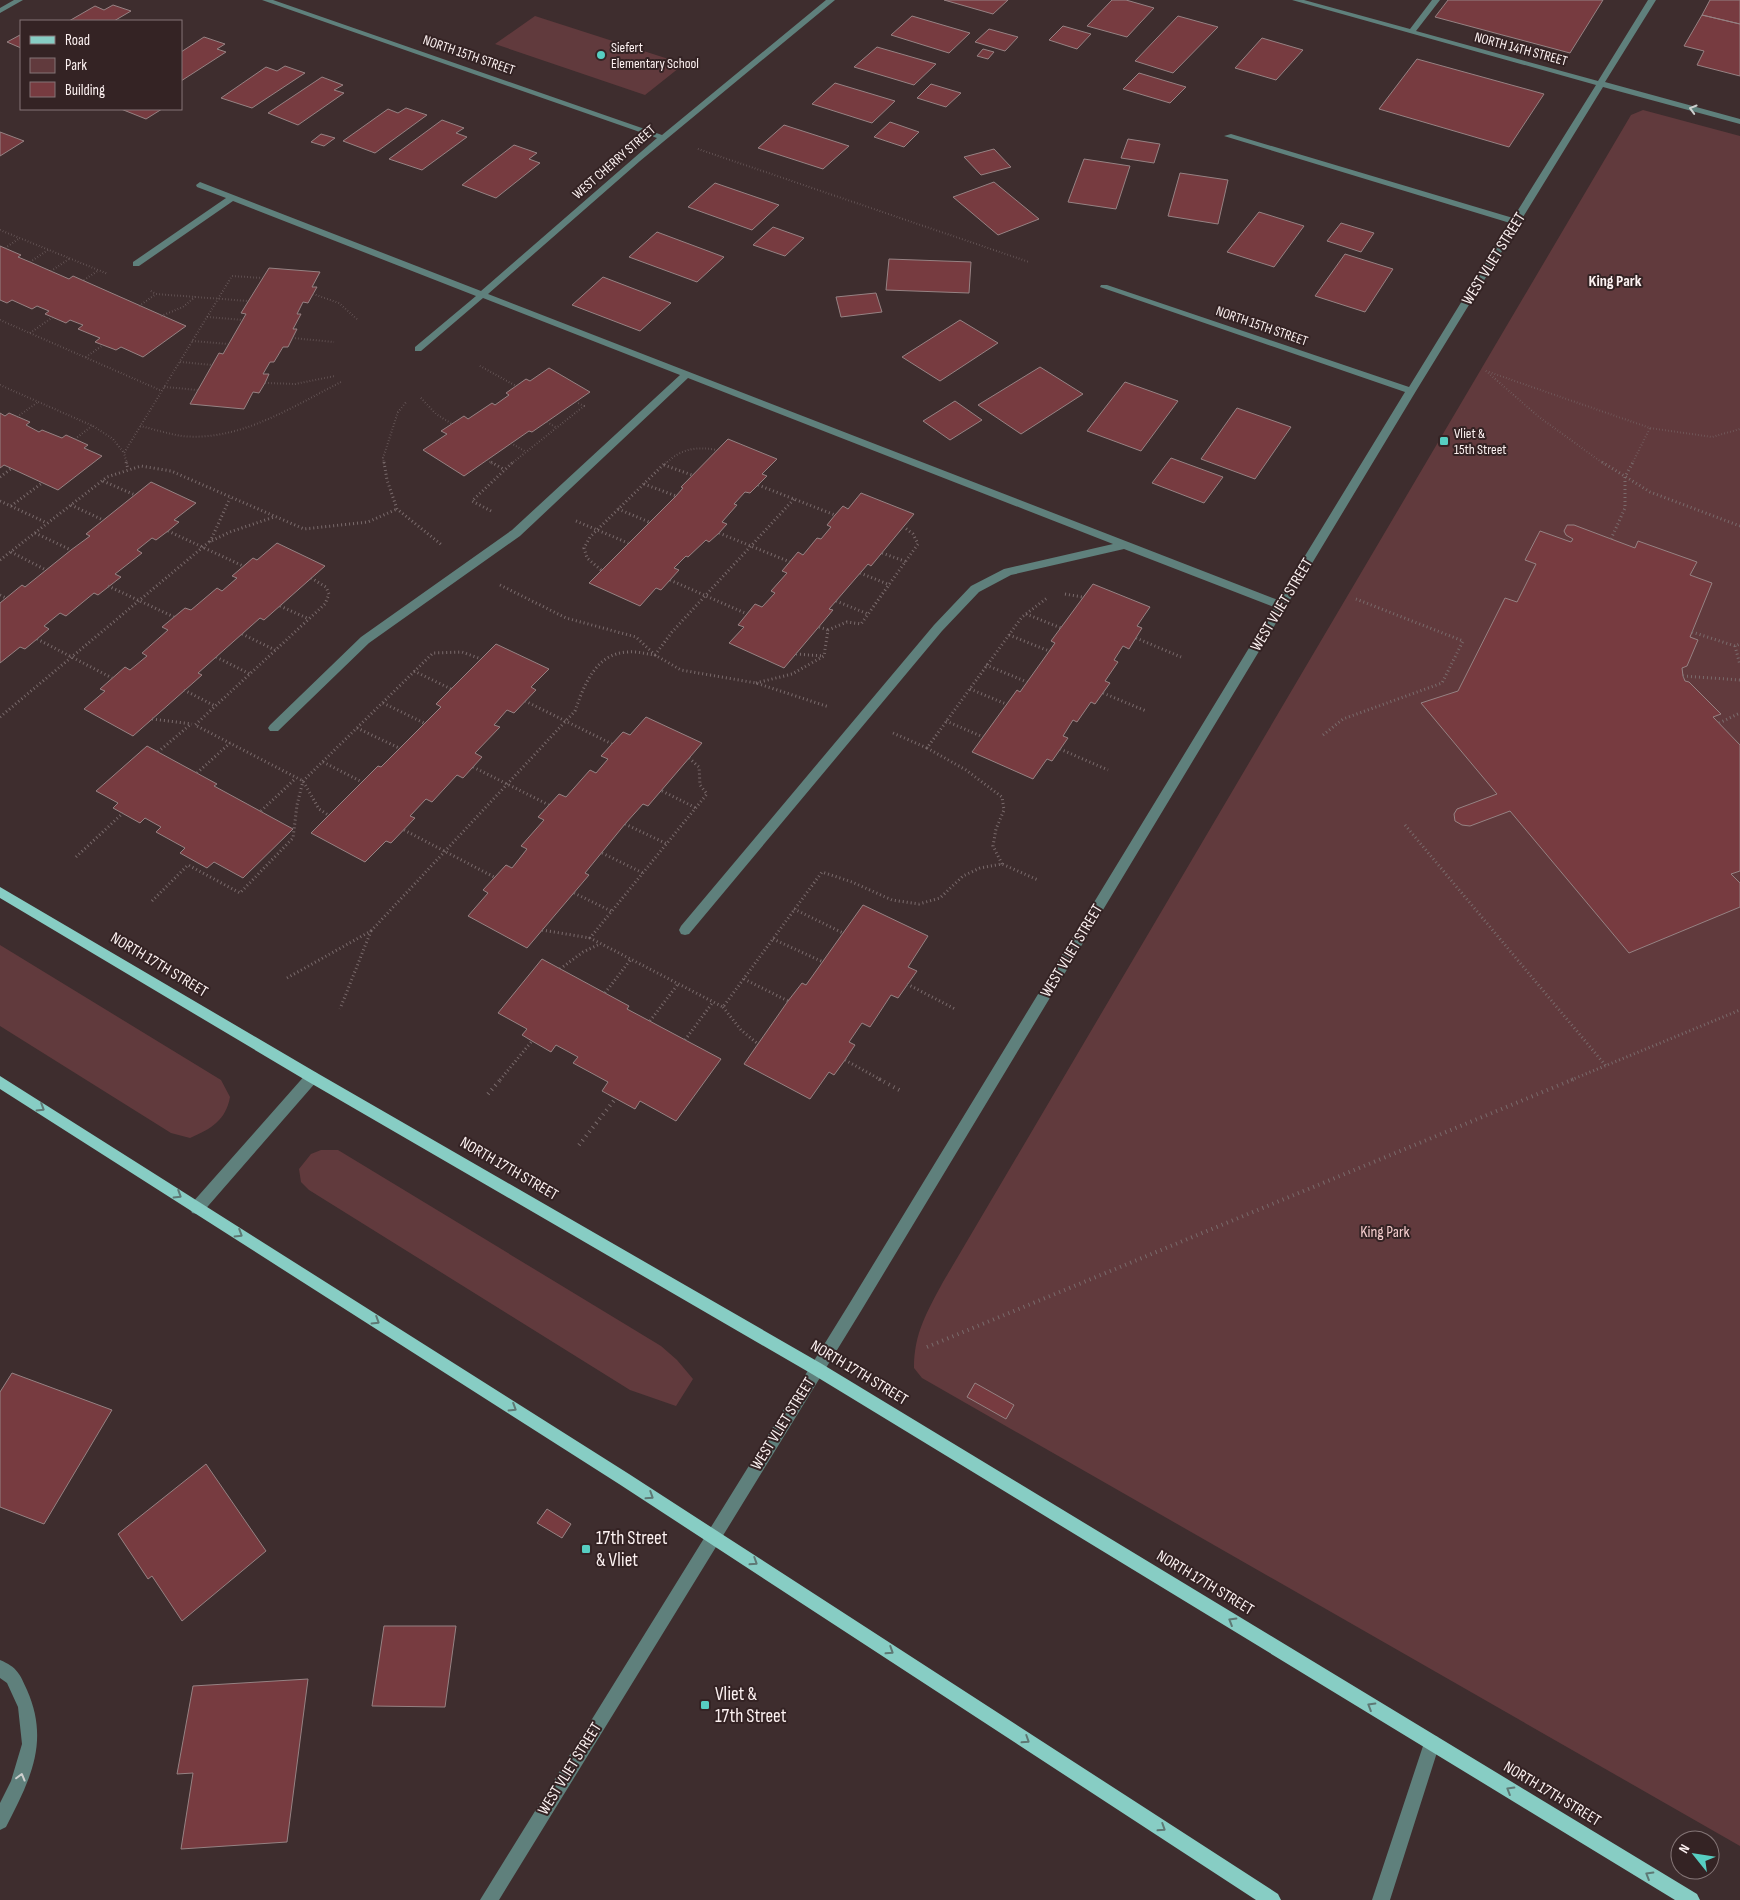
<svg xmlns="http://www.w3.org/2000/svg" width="1740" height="1900" viewBox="0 0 1740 1900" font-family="'Sofia Sans Condensed',sans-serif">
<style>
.green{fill:#613a3d}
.building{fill:#773b40;stroke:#968283}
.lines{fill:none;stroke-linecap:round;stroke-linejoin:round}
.path-far2{stroke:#7a6b6c;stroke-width:2;stroke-dasharray:0.5 2.5;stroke-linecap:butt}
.path-far1{stroke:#7a6b6c;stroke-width:3;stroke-dasharray:1 3;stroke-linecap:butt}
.path{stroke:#7a6b6c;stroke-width:4;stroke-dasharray:1 4.5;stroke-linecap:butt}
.minor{fill:#5f807c;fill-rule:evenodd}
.major{fill:#87cdc4;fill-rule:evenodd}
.oneway{stroke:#cdcfce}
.oneway2{stroke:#5e7874}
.poi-dot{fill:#57cec2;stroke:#342324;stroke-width:2}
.labels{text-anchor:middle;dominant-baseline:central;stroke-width:4;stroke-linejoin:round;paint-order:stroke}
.far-poi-label{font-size:14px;fill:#fcf1f1;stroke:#342324;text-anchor:start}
.far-street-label{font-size:14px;fill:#fcf1f1;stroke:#342324}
.street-label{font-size:16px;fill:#fcf1f1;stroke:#342324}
.far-quarter-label{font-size:16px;font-weight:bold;fill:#fcf1f1;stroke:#342324}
.park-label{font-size:16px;fill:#f3cbcc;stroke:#342324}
.near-poi-label{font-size:19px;fill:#fcf1f1;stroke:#342324;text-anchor:start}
</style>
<rect width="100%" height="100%" fill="#3e2d2e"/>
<path class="green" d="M535,16l149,48 -39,31 -150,-51z
M1643,110l97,26v1710l-818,-468 -8,-10c0,-35 13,-56 29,-86l688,-1167z
M0,945l221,135 9,17c-4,23 -19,32 -40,41l-19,-5 -171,-107z
M321,1150h17l323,196 16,14 16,19 -17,27 -46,-16 -321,-200 -8,-8 -2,-13 12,-15z"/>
<path class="building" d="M944,0h64l-15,14z
M1112,0h14l28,8 -27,29 -40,-11z
M1448,0h155l-33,53 -135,-36z
M1710,0h30v24l-38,-9z
M113,5l18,6 -17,10h-45l26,-15 9,4z
M1702,15l38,9v52l-43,-11 7,-14 -20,-5z
M912,16l58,17 -21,20 -58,-18z
M1178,16l40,11 -45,46 -38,-12z
M1063,26l28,8 -14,15 -28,-9z
M989,29l29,8 -13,14 -30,-9z
M20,35l1,13 -14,-6z
M204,37l21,7 -8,5 9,3 -45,29v-29z
M1262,38l41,12 -27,30 -41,-12z
M877,47l59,17 -22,21 -60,-18z
M983,49l11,3 -6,7 -11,-3z
M1417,59l127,35 -35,53 -130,-38z
M285,66l20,7 -53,35 -31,-10 45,-31 11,4z
M1139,73l47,14 -16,16 -47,-14z
M322,77l21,8 -9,5 10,3 -46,32 -30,-12z
M835,83l60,18 -23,22 -60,-19z
M931,84l30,9 -15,14 -29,-9z
M406,108l21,7 -52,38 -32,-12 45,-32 10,4z
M121,109h41l-16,10z
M442,120l22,8 -8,5 11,4 -45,33 -33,-11z
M890,122l29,10 -15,15 -30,-10z
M784,125l65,21 -26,23 -65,-21z
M0,132l24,9 -24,15z
M321,134l14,4 -11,8 -13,-4z
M1128,139l32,5 -6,19 -33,-5z
M514,145l23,8 -8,6 11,4 -44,35 -34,-13z
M994,149l17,18 -30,8 -17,-18z
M1084,159l46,7 -14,43 -48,-7z
M1180,173l48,7 -10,44 -50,-8z
M994,182l45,37 -41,16 -45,-38z
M715,183l64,22 -27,25 -64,-23z
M1259,212l45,14 -30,41 -47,-15z
M1341,223l33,10 -13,19 -34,-11z
M773,227l31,11 -19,18 -32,-11z
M657,232l67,25 -27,25 -68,-25z
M0,246l21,9 -3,2 12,5 39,17 4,-3 113,50 -43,31 -22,-10 -5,3 -21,-8 5,-4 -22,-9 5,-4 -13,-5 -4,3 -21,-9 4,-3 -12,-5 -5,3 -20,-9 -5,3 -7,-3z
M1345,254l48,15 -28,43 -50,-16z
M889,259l82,3 -2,31 -83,-3z
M269,268l51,4 -8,15h5l-9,16 -5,-1 -6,12h4l-8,15h4l-9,18h-5l-9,15h-4l-7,12h6l-4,9 -6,10 -6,-1 -9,17 -54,-5 29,-51 4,1 23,-40 -5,-1z
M603,277l68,26 -31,28 -68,-26z
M876,293l6,19 -41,5 -5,-20z
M960,320l38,23 -58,38 -38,-24z
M1040,367l43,27 -62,40 -43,-29z
M549,368l41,24 -58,40 -3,-1 -65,45 -41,-26 24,-16 -6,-3 23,-15 4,3 24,-16 3,2 14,-10 -3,-2 20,-14 4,2z
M1125,382l53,19 -37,50 -54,-20z
M955,401l27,19 -32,20 -27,-19z
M1237,408l54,19 -36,52 -54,-20z
M0,413l5,3 4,-3 21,9 -4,3 13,7 3,-2 20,8 4,-3 22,10 -4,3 18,8 -44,34 -54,-25 -4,3z
M728,439l49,20 -15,15 5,2 -17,17 -5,-1 -11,12 3,1 -15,17 5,2 -8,9 -10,9 -3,-2 -18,17 -2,-1 -12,12 5,2 -18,20 -5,-2 -16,18 -51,-23 87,-87 7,-8 -2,-1z
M1171,458l52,19 -19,26 -52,-20z
M151,482l45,21 -22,17 5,2 -11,9 -12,9 -4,-2 -15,12 5,3 -27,21 6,3 -23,18 -4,-2 -28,23 -6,-3 -16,13 5,3 -24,20 -5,-2 -20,16v-60l22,-18 3,2 46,-37 19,-14 -4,-2z
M861,493l53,21 -43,52 -3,-2 -32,37 -7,8 4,1 -49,58 -55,-25 15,-16 -6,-2 17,-21 7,3 13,-14 -4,-2 16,-18 -5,-2 16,-19 5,3 14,-17 4,1 10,-12 -4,-2 8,-10 8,-9 5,3z
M1567,525h7l61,23 3,-7 59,21 -7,13 22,8 -22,54 8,3 -11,26 -5,2 1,8 2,5 4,1 32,32 -8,3 27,28v126l-9,3 9,9v24l-111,46 -119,-142 -40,15 -8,-1 -7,-4 -1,-7 3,-5 40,-15 -76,-91 37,-12 47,-93 12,4 19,-38 -11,-4 15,-29 31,11 2,-3 -7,-4 -2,-4z
M277,543l48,23 -61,54 -4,-2 -62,55 4,2 -69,61 -49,-27 21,-18 -5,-2 25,-22 5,3 17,-14 -5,-3 26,-23 -6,-3 23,-19 6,2 26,-22 5,3 15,-13 -5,-2 21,-18 4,2z
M1093,584l57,23 -13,19 5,2 -13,21 -6,-3 -9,14 4,2 -13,19 5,2 -15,21 -4,-2 -14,20 -4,-2 -10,16 5,2 -16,23 -5,-2 -14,20 -61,-27 45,-62 3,2 35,-49 -4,-2z
M496,644l53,25 -18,18 5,3 -22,23 -7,-3 -13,15 6,2 -25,26 7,4 -19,21 -6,-3 -25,27 -6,-3 -16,17 5,2 -24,25 -5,-2 -21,21 -54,-29 67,-67 3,1 60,-60 -5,-3z
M646,717l56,26 -54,63 -5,-2 -18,20 -40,49 4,2 -62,73 -59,-32 20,-23 -5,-3 23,-25 6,3 15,-19 -6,-3 23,-26 -6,-3 21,-23 7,3 24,-27 6,3 12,-14 -7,-3 22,-24 7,3z
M147,746l70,38 -3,2 79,43 -50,49 -29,-16 -7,6 -27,-15 5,-5 -29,-16 5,-5 -16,-9 -5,5 -27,-15 5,-5 -22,-12z
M863,905l65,31 -20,31 9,4 -19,27 -7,-3 -21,32 -8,-4 -13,19 6,3 -10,15 -11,15 -5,-3 -19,27 -66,-35 44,-63 14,-18 4,2z
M542,959l87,47 -2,3 94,50 -45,62 -36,-20 -5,8 -33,-18 6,-9 -35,-19 5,-6 -22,-12 -5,7 -19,-11 -10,-6 5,-6 -29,-16z
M12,1373l100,37 -68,114 -44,-17v-115z
M975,1383l39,22 -8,14 -39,-22z
M206,1464l60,87 -84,70 -30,-45 -4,3 -30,-45z
M547,1509l24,15 -9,14 -25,-15z
M384,1626h72l-11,81 -73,-1z
M308,1679l-21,163 -106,7 12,-76 -16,1 16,-88z"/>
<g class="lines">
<path class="path-far2" d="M698,149l331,113
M0,230l108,44
M5,248l15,-10
M30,262l18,-12
M51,271l18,-12
M84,280l15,-10
M151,291l5,3 92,7
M313,294l26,9 19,17
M139,306l17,-12
M161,316l22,-9 12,-10
M207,317l35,3
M0,320l162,71
M30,333l23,-16
M292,338l42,4
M192,341l36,3
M86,357l17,-12
M180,362l33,3
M480,366l36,20
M1486,371l53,46 65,47
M1489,372l161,56 62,9 28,-8
M265,383l30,1 40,-8
M0,385l93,41 20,13 11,14
M164,387l34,3
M421,398l15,16 16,10
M17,417l21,-15
M547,422l10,6
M140,426c14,3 28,8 42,10 57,6 110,-29 159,-54
M75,439l17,-13
M511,443l15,9
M487,460l6,4
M127,464l-3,-11 108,-177 30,2
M384,464l-1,-6 15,-46 9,-11
M511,464l73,-58 -8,-4
M665,464c16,-15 30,-18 52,-14
M1632,464l18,-36"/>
<path class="path-far1" d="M126,462l2,7
M384,462l3,18 10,29 46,37
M491,462l14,8
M1602,462l48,30 90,34
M664,465l28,10
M0,477l12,-9
M103,481l32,14
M644,484l32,12
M758,485l77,30
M0,501l47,22
M71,505l32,15
M11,506l31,-23
M618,509l31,13
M491,511l-19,-10 41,-39
M576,521l52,22
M168,531l75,35
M35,533l36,17
M719,533l71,29
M1611,539l14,-31v-31l8,-15
M210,542l20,-44
M11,552l35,18
M882,553l25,9
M0,560l107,-83 34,-11 30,5 133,58 64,-7 29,-13
M601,570l-14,-12 -3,-10 6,-11 76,-75
M860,573l30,12
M311,578l15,9 3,7 -4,10 -130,121 108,56 16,28 9,6
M670,580l77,34
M500,585l66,33 70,19 19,18 26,15 75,13 73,24
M108,586l66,31
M1065,594l17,3
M0,595l6,3
M836,601l32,13
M280,606l29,13
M1026,614l35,14
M819,627l9,3
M1692,632l43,14 5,-2
M242,634l33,16
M1009,635l40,16
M1136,638l45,19
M37,639l75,39
M1735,646l5,19
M796,654l27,2
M216,657l34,17
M986,665l41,17
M414,671l37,18
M1683,676l57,4
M756,683l36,-9 32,-18 4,-26 19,-8 14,2 57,-80 -5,-10 -9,-7
M970,689l36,15
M184,690l31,16
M1103,693l43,18
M525,701l87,43
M383,703l41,20
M0,717l209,-175 21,-10 44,-15
M152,719l40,5
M946,721l37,16
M1719,723l21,-10
M357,728l42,20
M893,733l34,15
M1323,735l20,-16 99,-36 21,-42 -107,-42
M1060,749l48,21
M158,752l33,-28
M689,758l10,9 1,18 7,9 -117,144 133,69 99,-135 30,10 40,18 27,4 21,-6 23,-22 17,-8 22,-4 36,16
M323,762l39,20
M473,767l76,38
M197,773l33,-30
M662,791l34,17
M261,811l35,-33
M625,824l42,20
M1405,825l201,241
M404,830l90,47
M602,853l41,20
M76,857l47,-44
M1002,864l-9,-18 3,-17 8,-19 -2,-13 -36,-27 -39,-22 95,-131 25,-19
M574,893l37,18
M152,901l36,-36 52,28 53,-55 4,-33 6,-24 130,-128 29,-1 19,7
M794,909l49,24
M542,930l48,8
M371,931l204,-220c9,-26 21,-58 53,-59 9,-1 18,2 27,3l17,-23 122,-133
M773,939l50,23
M560,969l23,-17 17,-8
M287,978l84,-47 -31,78
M744,979l44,22
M907,984l48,25
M605,993l26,-34
M723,1007l18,23 17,14
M650,1021l28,-37
M685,1040l28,-38
M845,1060l36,20
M500,1080l32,-39
M1571,1080l169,-70"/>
<path class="path" d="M879,1079l22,12
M488,1094l13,-15
M579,1145l37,-47
M927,1347l647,-268"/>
<path class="minor" d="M14,0h9l-23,13v-5z
M262,0h11l389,135 164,-135h9l-195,161 -152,133 790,306 127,-208 -305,-105 1,-2h6l302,102 101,-164 -286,-87 7,-2 282,84 83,-133 -304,-85h12l106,29 22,-29h8l-24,31 182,50 50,-81h8l-51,82 135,37v5l-137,-37 -187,304 -555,920 -362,589h-19l371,-599 423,-694 -150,-58 -113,26 -32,17 -37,39 -253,303 -4,1 -4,-1 -2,-4 2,-4 253,-301 37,-39 33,-17 109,-25 -425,-166 -168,158 -151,107 -91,88h-8l-2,-3 2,-3 91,-88 151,-107 168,-155 -197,-77 -62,53h-6v-4l61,-51 -243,-95 -94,65h-6v-4l93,-64 -29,-11 -1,-2 4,-3 281,109 176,-153z
M312,1071l5,2 2,4 -2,4 -115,132 -5,1 -5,-1 -2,-5 2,-5 115,-130z
M0,1660c17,7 20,14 27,30 23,52 3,90 -21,137l-6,3v-27l11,-22 11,-37 -4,-37 -11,-24 -7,-5z
M1432,1735l6,2 2,6 -50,157h-18l52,-157 2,-6z"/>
<path class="major" d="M0,887l317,186 505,291 875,530 3,6h-25l-863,-526 -505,-293 -307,-183z
M0,1076l629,398 649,420 3,6h-25l-637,-416 -619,-395z"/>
</g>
<defs><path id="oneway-chevron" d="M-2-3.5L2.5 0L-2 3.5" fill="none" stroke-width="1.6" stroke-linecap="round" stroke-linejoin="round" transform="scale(1.25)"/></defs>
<g class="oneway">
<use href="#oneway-chevron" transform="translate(1693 109) rotate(-164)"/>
<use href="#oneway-chevron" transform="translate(21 1777) rotate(-75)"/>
</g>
<g class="oneway2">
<use href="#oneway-chevron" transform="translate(41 1108) rotate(32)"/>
<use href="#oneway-chevron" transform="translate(178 1195) rotate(32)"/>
<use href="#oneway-chevron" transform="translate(239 1234) rotate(32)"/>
<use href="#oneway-chevron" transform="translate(376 1321) rotate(32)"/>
<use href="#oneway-chevron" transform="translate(513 1408) rotate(32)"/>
<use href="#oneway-chevron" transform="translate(650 1496) rotate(33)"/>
<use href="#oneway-chevron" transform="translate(754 1562) rotate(33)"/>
<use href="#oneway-chevron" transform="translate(1232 1621) rotate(-149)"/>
<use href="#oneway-chevron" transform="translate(890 1651) rotate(33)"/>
<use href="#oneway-chevron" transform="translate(1371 1706) rotate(-149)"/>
<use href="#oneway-chevron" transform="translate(1026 1740) rotate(33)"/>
<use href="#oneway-chevron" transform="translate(1510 1790) rotate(-149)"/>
<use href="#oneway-chevron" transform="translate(1162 1828) rotate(33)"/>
<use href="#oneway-chevron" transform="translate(1649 1875) rotate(-149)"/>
</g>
<g class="poi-dot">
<circle cx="601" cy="55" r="5"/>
<rect x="1439" y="436" width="10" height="10" rx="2.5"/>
<rect x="581" y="1544" width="10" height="10" rx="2.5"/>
<rect x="700" y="1700" width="10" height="10" rx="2.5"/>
</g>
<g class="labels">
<g class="far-poi-label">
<text x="611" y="47">Siefert<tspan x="611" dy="16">Elementary School</tspan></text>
<text x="1454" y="433">Vliet &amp;<tspan x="1454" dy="16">15th Street</tspan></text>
</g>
<g class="far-street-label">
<text transform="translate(1521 49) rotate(15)">NORTH 14TH STREET</text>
<text transform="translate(469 55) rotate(19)">NORTH 15TH STREET</text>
<text transform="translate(614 162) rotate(-41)">WEST CHERRY STREET</text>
<text transform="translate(1262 326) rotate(19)">NORTH 15TH STREET</text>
</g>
<g class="street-label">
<text transform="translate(1494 259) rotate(-58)">WEST VLIET STREET</text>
<text transform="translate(1282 605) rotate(-59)">WEST VLIET STREET</text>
<text transform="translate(1072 951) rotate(-59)">WEST VLIET STREET</text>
<text transform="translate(159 965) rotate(31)">NORTH 17TH STREET</text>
<text transform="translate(509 1169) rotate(30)">NORTH 17TH STREET</text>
<text transform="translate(859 1373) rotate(31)">NORTH 17TH STREET</text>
<text transform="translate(783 1424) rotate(-58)">WEST VLIET STREET</text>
<text transform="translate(1205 1583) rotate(31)">NORTH 17TH STREET</text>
<text transform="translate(570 1769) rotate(-58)">WEST VLIET STREET</text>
<text transform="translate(1552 1794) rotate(31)">NORTH 17TH STREET</text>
</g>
<g class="far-quarter-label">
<text x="1615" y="281">King Park</text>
</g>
<g class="park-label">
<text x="1385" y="1232">King Park</text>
</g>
<g class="near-poi-label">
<text x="596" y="1538">17th Street<tspan x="596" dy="22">&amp; Vliet</tspan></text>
<text x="715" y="1694">Vliet &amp;<tspan x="715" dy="22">17th Street</tspan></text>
</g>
</g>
<rect x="20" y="20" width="162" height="90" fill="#342324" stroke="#847576"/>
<rect x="30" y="36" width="25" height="8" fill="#87cdc4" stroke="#847576"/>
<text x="65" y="45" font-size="15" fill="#fcf1f1">Road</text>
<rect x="30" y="58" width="25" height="15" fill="#613a3d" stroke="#847576"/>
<text x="65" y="70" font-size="15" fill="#fcf1f1">Park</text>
<rect x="30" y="82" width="25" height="15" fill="#773b40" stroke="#847576"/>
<text x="65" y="95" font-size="15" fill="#fcf1f1">Building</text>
<g transform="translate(1695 1855) rotate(300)"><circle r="24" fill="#342324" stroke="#847576"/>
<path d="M0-4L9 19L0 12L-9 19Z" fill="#57cec2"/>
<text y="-8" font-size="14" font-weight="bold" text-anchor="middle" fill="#fcf1f1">N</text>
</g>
</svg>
